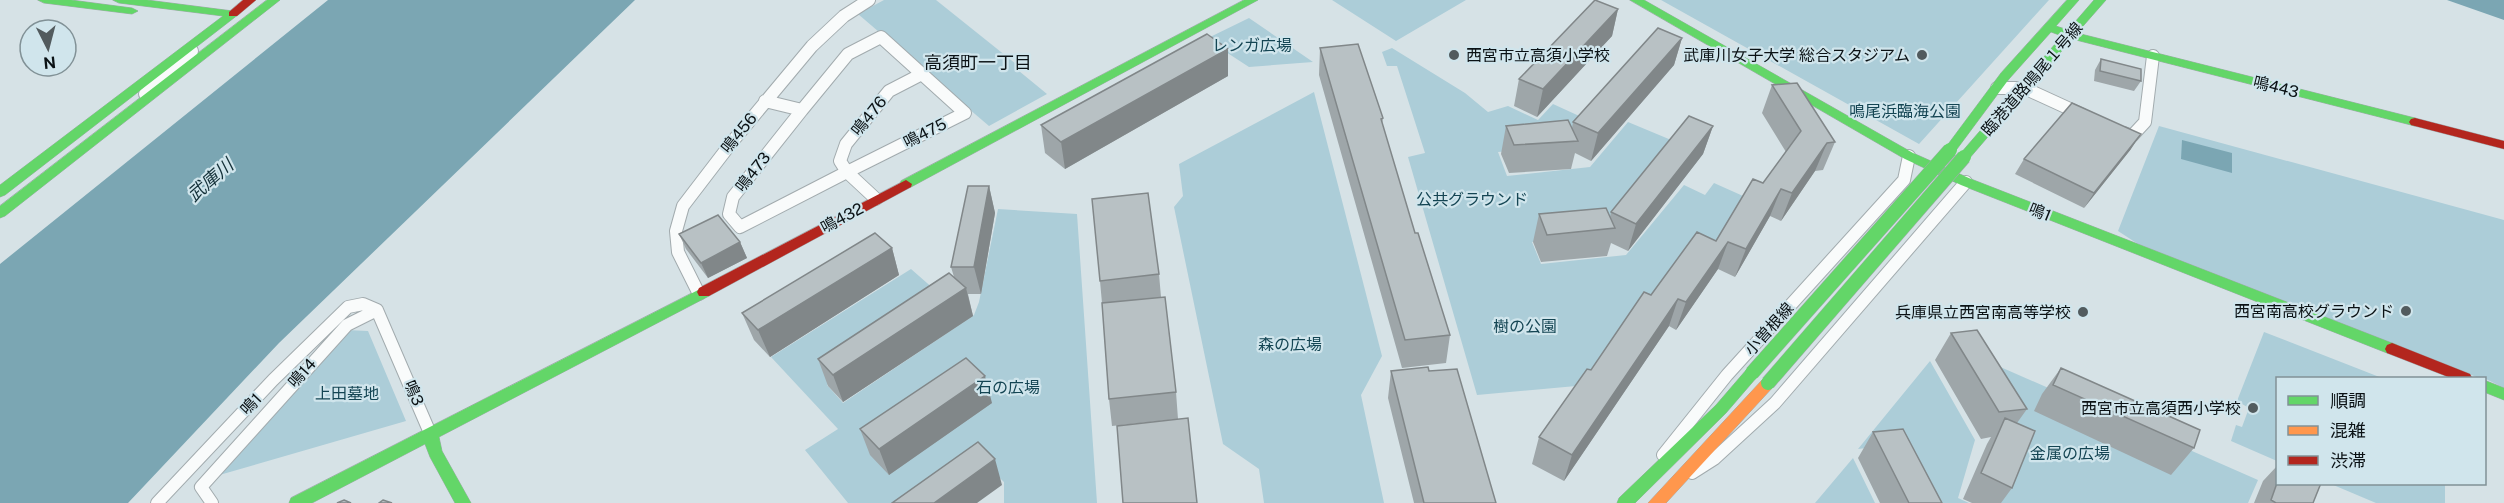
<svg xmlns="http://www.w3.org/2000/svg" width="2504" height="503" viewBox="0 0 2504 503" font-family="'Public Sans','Noto Sans JP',sans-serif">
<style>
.green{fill:#accdd8}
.water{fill:#7ba6b3}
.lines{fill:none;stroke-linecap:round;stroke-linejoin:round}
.street-casing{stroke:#a2abae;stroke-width:14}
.fast-casing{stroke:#a2abae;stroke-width:1}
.slow-casing{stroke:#a2abae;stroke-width:1}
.jam-casing{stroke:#a2abae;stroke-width:1}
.street{stroke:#f9fbfb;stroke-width:12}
.fast{fill:#63d668;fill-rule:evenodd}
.slow{fill:#ff974d;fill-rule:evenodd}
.jam{fill:#b3261e;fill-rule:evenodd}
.fast-bridge-casing{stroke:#a2abae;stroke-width:15;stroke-linecap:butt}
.fast-bridge{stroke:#63d668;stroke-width:14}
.wall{fill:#9ea6a9}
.shaded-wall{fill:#818789}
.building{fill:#b8c1c4;stroke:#818789;stroke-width:1.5}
.poi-dot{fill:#525b5e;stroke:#d0e5ec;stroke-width:2}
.labels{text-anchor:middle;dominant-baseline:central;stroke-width:4.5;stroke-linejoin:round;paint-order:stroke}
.park-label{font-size:16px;fill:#144553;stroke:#d0e5ec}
.poi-label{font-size:16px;fill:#0b1215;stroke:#d0e5ec;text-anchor:end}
.street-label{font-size:16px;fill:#0b1215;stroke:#d0e5ec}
.neighbourhood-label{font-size:18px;fill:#0b1215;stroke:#d0e5ec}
.water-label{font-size:18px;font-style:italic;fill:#133038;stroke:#d0e5ec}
</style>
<rect width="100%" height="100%" fill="#d6e2e6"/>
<path class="green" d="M884,0h52l80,64 3,7 28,23 -58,32 -131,-112z
M1332,0h134l-70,41z
M1661,0h388l-130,144z
M1249,18l64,44 -64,5 -43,-28z
M1392,48l73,45 23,19 20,-6 30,14 15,-16 35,16 -22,26 -68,6 9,24 83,-9 38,-45 48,20 -75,92 -69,8 9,22 85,-9 58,-70 21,10 9,-12 38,17 -165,185 -110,10 -69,-238 17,-4 -28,-87h-10l-5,-14z
M1314,92l68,264 -21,39 23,108h-120l-5,-34 -36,-25 -49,-237 9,-11 -4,-32z
M2159,126l345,94v168l-20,-10h-5l-341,-134 -20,-13z
M998,209l79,5 20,289h-93v-21l-20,-19 -54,40h-82l-43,-53 33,-21 -67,-72 140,-88 40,35 -124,81 16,18 131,-88 5,-13z
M346,330l22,1 38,90 -190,55z
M2264,332l118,46h-104l-1,83 -46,-20 5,-16 6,2 7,-19 -12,-7z
M1964,351l294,129 -10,23h-248l20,-47z
M1930,361l45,79 -17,58 11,5h-55l-31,-57 -25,3z
M1853,458l22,45h-60z
M2331,484h114v19h-69z"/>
<path class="water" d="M328,0h307l-356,343 -151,160h-128v-239z
M2447,0h57v20z
M2182,140l50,13v20l-51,-14z"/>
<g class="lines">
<defs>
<path id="street" d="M1997,88h27l59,27
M145,94l47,-43
M765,101l37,9 -69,87 -4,17 11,13 107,-55 29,27
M802,110l46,-56 33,-17 84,76 -118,59 -7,-11 6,-17 43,-53 31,-16
M2124,133l8,3 13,-14 8,-66
M699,294l-21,-42 -2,-21 7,-25 49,-64 80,-96 32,-30 25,-16
M1663,455l64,-80 177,-195 5,-24
M1692,473l22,-14 61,-56 191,-221
M157,503l116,-123 75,-73 15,-3 14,6 53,123
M212,503l-11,-16 146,-162 30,-15"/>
<path id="fast" d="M38,0h33l61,8 6,3 -6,3 -88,-11z
M113,0h34l86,11 6,3 -234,181 -5,2v-12l223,-169 -104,-13z
M267,0h13l-275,216 -5,2v-12z
M1244,0h14l-347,187 -5,1 -6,-4 1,-3z
M1630,0h14l269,153 58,26 426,166 2,4 -2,4h-10l-426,-168 -56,-26z
M2067,0h12l-23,26 12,4 26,-30h12l-29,33 338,85 6,4 -6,4 -343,-87 -104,121h-8l-2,-3 2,-3 102,-118 -11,-4 -42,47 -55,74h-8l-2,-3 2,-3 55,-74z
M704,287l5,1 2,4 -2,4 -270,141 3,14 29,52h-16l-25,-46 -5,-13 -113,59h-23l2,-5z
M1752,367l5,2 2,4 -2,4 -31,36 -91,90h-18l2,-5 97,-93 31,-36z
M2484,380l20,8v12l-20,-8z"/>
<path id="slow" d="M1768,377l5,2 2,4 -2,4 -107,116h-18l115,-124z"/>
<path id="jam" d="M243,0h13l-19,16h-8v-4z
M2415,118l89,23v8l-93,-24 -2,-3 2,-3z
M906,180l6,4 -1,3 -202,109h-10l-2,-4 2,-4z
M2392,343l78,31 2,4h-21l-64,-25 -2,-4 2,-4z"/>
</defs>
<use href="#street" class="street-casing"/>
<use href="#fast" class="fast-casing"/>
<use href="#slow" class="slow-casing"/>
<use href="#jam" class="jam-casing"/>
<use href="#street" class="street"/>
<use href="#fast" class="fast"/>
<use href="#slow" class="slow"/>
<use href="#jam" class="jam"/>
<defs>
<path id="fast-bridge" d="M1752,373l198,-223
M1768,383l196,-226"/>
</defs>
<use href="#fast-bridge" class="fast-bridge-casing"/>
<use href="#fast-bridge" class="fast-bridge"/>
</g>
<path class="wall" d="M1618,9l-6,27 -75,81 -23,-11 5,-27z
M1682,38l-8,27 -83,96 -16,-8 -4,16 -62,4 -8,-19 5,-28 66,2 1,-6z
M1320,48l63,70 -1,6 33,109 35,102 -4,28 -44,5 -83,-293z
M1228,49v27l-163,93 -20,-16 -4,-28z
M2101,59l40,22 -7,10 -40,-10 1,-11z
M1772,85l63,57 -12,28 -8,1 -34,50 -11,-5 -35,61 -17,-8 -42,61 -7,-4 -105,155 -32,-17 7,-27 112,-142 65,-54 47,-58 23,-31 -24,-39z
M1713,126l-10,28 -75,97 -17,-8 -4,13 -66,6 -8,-20 6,-28 71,3 1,-5z
M2131,149l-47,59 -69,-34 9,-15z
M989,186l6,27 -14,81h-13l5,22 -130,86 -15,-16 -10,-27 136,-82 -3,-10z
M679,234l61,8 7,16 -39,20 -22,-29z
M892,248l7,27 -129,82 -16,-17 -12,-27z
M1159,274l2,23 15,95 2,27 -66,7 -3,-27 -7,-96 -2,-22z
M1951,333l76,76 -10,14 -5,65 -11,15h-29l-9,-4 24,-55 4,-7 -10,2 -46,-79z
M2061,368l133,80 -23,27 -137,-64 8,-17z
M1391,371h38l67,132h-82l-26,-105z
M992,403l-103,72 -19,-20 -10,-26z
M1873,432l69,71h-62l-22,-45z
M2277,466v17l36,20h-59l9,-22z"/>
<path class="shaded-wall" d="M1618,9l-6,27 -75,81 6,-28z
M1682,38l-8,27 -83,96 7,-28z
M1228,49v27l-163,93 -4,-27z
M1713,126l-10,28 -75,97 8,-27z
M2141,134l-10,15 -47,59 10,-15z
M1827,143l-12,28 -34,50 11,-28z
M989,186l6,27 -14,81 -7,-27z
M1781,189l-11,27 -35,61 11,-28z
M740,242l7,16 -39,20 -7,-15z
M1728,242l-10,27 -42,61 10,-28z
M892,248l7,27 -129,82 -12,-27z
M966,288l7,28 -130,86 -10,-27z
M1678,299l-9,27 -105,155 8,-26z
M985,376l7,27 -103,72 -10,-26z
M995,459l7,26 -25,18h-43z"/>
<path class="building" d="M1595,0l23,9 -75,80 -24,-10z
M1658,28l24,10 -84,95 -25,-11z
M1207,34l21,15 -167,93 -20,-17z
M1358,44l25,74 -2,1 34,114h3l32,102 -45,5 -85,-292z
M2101,59l40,10v12l-41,-10z
M1797,83l38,59 -8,1 -35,50 -11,-4 -35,60 -18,-7 -42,60 -8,-3 -106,156 -33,-18 48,-68 4,1 53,-78 7,3 46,-63 19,9 37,-62 10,4 38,-52 -29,-46z
M2072,103l69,31 -47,59 -70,-34z
M1689,116l24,10 -77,98 -25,-12z
M1568,120l10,21 -64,4 -8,-19z
M968,186h21l-15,81h-23z
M1148,193l11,81 -59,7 -8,-82z
M1606,208l9,20 -68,7 -8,-21z
M718,215l22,27 -39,21 -22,-29z
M875,233l17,15 -134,82 -16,-17z
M949,273l17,15 -133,87 -15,-16z
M1165,297l11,95 -67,7 -7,-96z
M1977,330l50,79 -28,3 -48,-79z
M966,358l19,18 -106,73 -19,-20z
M1428,367l1,4 28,-2 39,134h-72l-33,-132z
M2061,368l139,62 -6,18 -141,-63z
M1188,418l9,85h-74l-6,-77z
M2005,418l30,13 -23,57 -31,-15z
M1903,429l39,74h-33l-36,-71z
M978,442l17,17 -61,44h-42z
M2277,483h44l-8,20h-37l-5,-3z
M344,500l7,3h-14z
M383,500l9,3h-13z"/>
<g class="poi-dot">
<circle cx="1454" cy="55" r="6"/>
<circle cx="1922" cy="55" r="6"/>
<circle cx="2406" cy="311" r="6"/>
<circle cx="2083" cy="312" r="6"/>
<circle cx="2253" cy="408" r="6"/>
</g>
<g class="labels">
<g class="park-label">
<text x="1252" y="45">レンガ広場</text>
<text x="1905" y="111">鳴尾浜臨海公園</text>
<text x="1472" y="199">公共グラウンド</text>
<text x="1525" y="326">樹の公園</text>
<text x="1290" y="344">森の広場</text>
<text x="1008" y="387">石の広場</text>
<text x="347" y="393">上田墓地</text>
<text x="2070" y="453">金属の広場</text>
</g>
<g class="poi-label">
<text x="1466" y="55" text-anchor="start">西宮市立高須小学校</text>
<text x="1910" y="55">武庫川女子大学 総合スタジアム</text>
<text x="2394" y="311">西宮南高校グラウンド</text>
<text x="2071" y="312">兵庫県立西宮南高等学校</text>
<text x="2241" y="408">西宮市立高須西小学校</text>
</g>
<g class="street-label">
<text transform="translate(2032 79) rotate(-49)">臨港道路鳴尾１号線</text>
<text transform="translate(2276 87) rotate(14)">鳴443</text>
<text transform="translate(869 116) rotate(-51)">鳴476</text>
<text transform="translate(739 133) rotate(-51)">鳴456</text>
<text transform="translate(925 133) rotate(-27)">鳴475</text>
<text transform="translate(753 172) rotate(-52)">鳴473</text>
<text transform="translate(2040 212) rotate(22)">鳴1</text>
<text transform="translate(842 218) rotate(-28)">鳴432</text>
<text transform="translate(1769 329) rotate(-48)">小曽根線</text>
<text transform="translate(302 373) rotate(-48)">鳴14</text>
<text transform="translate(414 393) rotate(67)">鳴3</text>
<text transform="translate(251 404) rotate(-46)">鳴1</text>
</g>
<g class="neighbourhood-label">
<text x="978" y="62">高須町一丁目</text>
</g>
<g class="water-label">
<text transform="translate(210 180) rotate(-41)">武庫川</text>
</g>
</g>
<rect x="2276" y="377" width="210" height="108" fill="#d0e5ec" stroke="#819196" stroke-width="1.5"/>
<rect x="2288" y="396" width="30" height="9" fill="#63d668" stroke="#819196" stroke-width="1.5"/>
<text x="2330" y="407" font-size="18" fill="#0b1215">順調</text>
<rect x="2288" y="426" width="30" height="9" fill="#ff974d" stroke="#819196" stroke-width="1.5"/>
<text x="2330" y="437" font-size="18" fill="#0b1215">混雑</text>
<rect x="2288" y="456" width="30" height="9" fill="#b3261e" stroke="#819196" stroke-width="1.5"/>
<text x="2330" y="467" font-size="18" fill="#0b1215">渋滞</text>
<g transform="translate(48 48) rotate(174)"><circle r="28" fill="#d0e5ec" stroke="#819196" stroke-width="1.5"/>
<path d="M0-4.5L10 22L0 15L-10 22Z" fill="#525b5e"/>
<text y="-9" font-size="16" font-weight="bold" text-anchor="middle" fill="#0b1215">N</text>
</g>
</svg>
